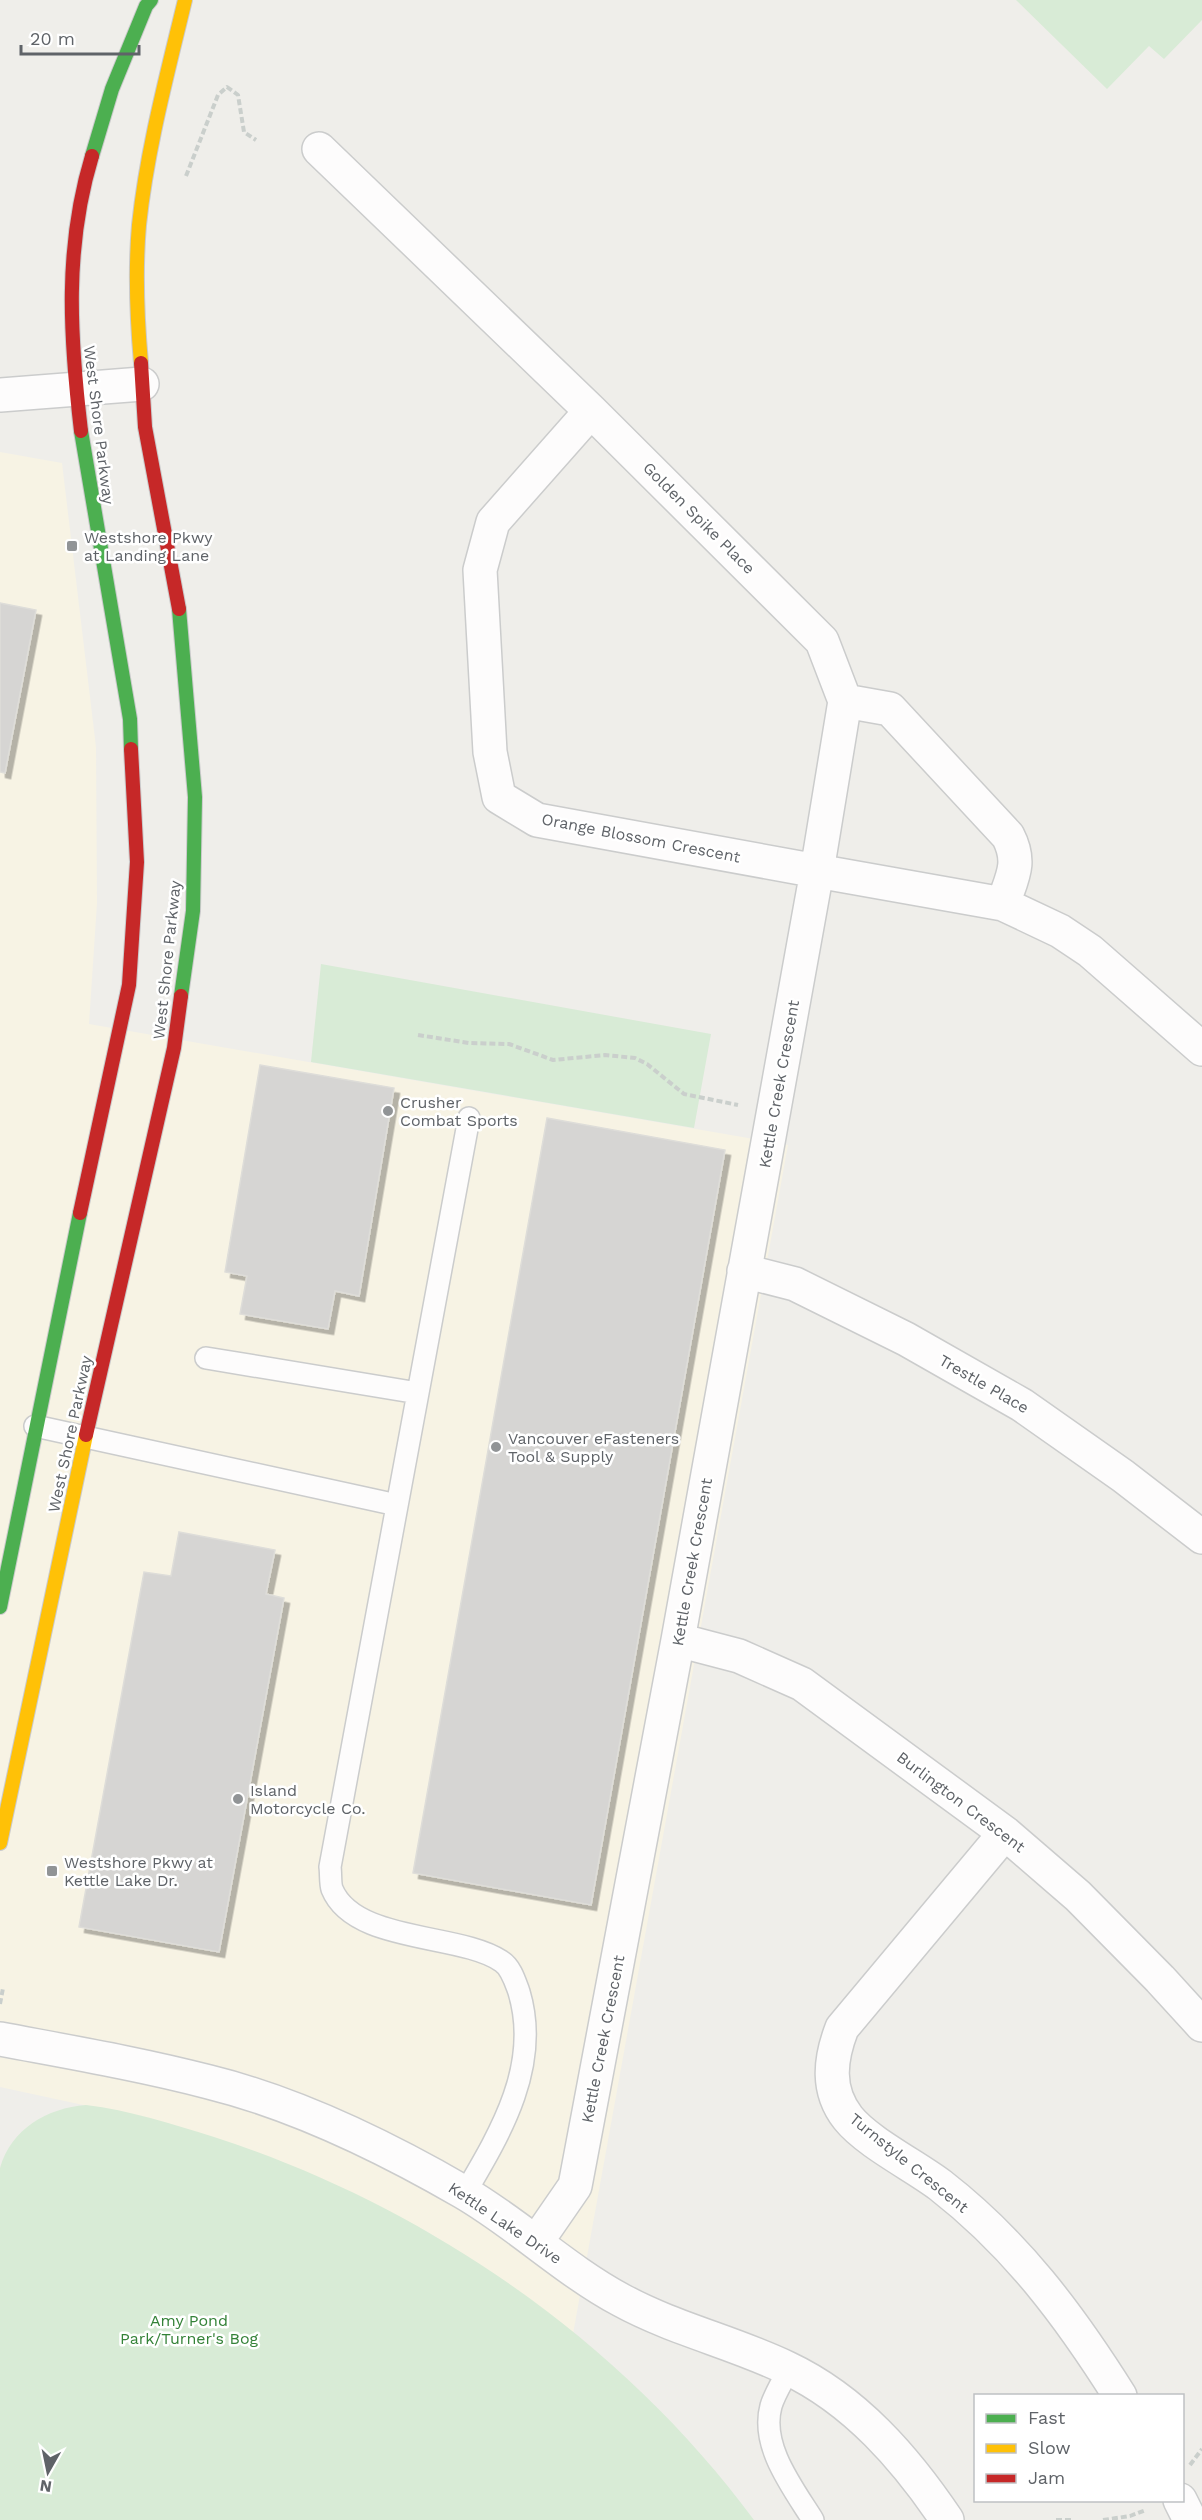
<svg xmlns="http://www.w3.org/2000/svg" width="1202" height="2520" viewBox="0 0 1202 2520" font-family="'Work Sans',sans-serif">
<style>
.commercial{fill:#f7f3e4}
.green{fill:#d8ebd6}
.building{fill:#d6d5d3;stroke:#deddd9;stroke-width:1.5;filter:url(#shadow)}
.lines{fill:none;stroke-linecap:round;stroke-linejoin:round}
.lane-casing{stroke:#cbcccc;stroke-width:24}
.street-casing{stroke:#cbcccc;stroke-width:36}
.fast-casing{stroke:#cacacb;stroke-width:16}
.slow-casing{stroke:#cacacb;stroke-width:16}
.jam-casing{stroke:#cacacb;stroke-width:16}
.path{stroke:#cacfcc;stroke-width:4;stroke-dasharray:6 3;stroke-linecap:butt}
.lane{stroke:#fdfcfc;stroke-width:21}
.street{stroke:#fdfcfc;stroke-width:33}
.fast{stroke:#4caf50;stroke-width:14}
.slow{stroke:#ffc107;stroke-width:14}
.jam{stroke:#c62828;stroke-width:14}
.poi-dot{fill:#919496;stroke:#fff;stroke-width:2}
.labels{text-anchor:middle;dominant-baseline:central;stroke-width:5;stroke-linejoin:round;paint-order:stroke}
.street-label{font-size:16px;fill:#5f6368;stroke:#fff}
.poi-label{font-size:16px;fill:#5f6368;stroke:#fff;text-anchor:start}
.park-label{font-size:16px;fill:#348238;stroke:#fff}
</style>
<defs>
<filter id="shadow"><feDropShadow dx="5.5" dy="5.5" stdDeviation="0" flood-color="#0004"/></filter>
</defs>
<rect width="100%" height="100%" fill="#efeeea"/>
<path class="commercial" d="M0,452l62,11 34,284 1,156 -8,121 699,121 -215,1189 -88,-66 -59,-37 -124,-61 -131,-46 -171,-37z"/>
<path class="green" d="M1016,0h186v20l-38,39 -15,-13 -42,43z
M321,964l390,70 -17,94 -383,-66z
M86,2105c43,5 86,19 128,32 211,68 408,204 540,383h-754v-352c11,-39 47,-60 86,-63z"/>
<path class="building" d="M0,603l36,7 -31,163 -5,-1z
M260,1065l134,23 -35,208 -24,-5 -7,38 -88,-15 7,-38 -22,-4z
M547,1118l178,32 -134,755 -178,-32z
M179,1532l96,18 -9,44 18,4 -65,354 -140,-25 65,-355 27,4z"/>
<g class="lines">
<defs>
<path id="lane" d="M206,1358l212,35
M35,1426l362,79
M465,2193c36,-61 76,-128 54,-201 -4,-11 -8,-25 -18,-31 -41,-28 -147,-18 -169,-72 -2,-6 -1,-16 -2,-22l139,-749
M789,2369c-6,12 -14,24 -18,37 -11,40 22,82 42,114"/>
<path id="street" d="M319,149l272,262 231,230 23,60
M0,395l142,-11
M591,411l-98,111 -13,48 10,182 9,45 38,23 280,51 28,-170
M845,701l45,8 118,127c14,27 4,41 -5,68
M744,1271l51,13 111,55 116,66 101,71 79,61
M678,1640l61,16 63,28 203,149 73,63 82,83 42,46
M1005,1833l-163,195c-12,31 -16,62 6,90 19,24 67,48 92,67 76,59 129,130 180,211
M0,2039c69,13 140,25 209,43 85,21 178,66 254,110 55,32 102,78 158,108 53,29 112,42 166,68 68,32 119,91 160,152
M537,2241l38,-55 103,-546 139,-769 186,33 57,27 30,20 112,98
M1180,2500l10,20"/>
<path id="fast" d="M92,156l20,-67 34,-83 5,-6
M81,431l49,288 1,30
M179,609l16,188 -2,114 -12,85
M0,1607l80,-394"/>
<path id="slow" d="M141,363c-4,-45 -6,-92 -2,-138 8,-76 28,-150 46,-225
M0,1843l86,-408"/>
<path id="jam" d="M141,363l4,64 34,182
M81,431c-11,-94 -17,-183 11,-275
M80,1213l49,-228 8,-123 -6,-113
M86,1435l88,-387 7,-52"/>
</defs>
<use href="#lane" class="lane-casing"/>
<use href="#street" class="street-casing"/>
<use href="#fast" class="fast-casing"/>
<use href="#slow" class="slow-casing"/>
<use href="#jam" class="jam-casing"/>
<path class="path" d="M186,176l32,-81 9,-8 11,8 6,37 12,8
M418,1035l51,8 40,1 44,16 52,-5 30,3 12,6 37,30 54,11
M0,2004l3,-16
M1190,2465l12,-16
M1056,2520h16
M1103,2520l27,-4 16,-6"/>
<use href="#lane" class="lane"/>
<use href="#street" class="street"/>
<use href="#fast" class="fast"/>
<use href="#slow" class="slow"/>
<use href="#jam" class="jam"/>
</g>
<g class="poi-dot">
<rect x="66" y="540" width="12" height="12" rx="3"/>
<circle cx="388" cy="1111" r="6"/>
<circle cx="496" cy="1447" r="6"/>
<circle cx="238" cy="1799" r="6"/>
<rect x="46" y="1865" width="12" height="12" rx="3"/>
</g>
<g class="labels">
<g class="street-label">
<text transform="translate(99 425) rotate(83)">West Shore Parkway</text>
<text transform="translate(699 518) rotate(45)">Golden Spike Place</text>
<text transform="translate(641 838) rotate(11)">Orange Blossom Crescent</text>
<text transform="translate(167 960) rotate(-84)">West Shore Parkway</text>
<text transform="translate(779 1084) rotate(-80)">Kettle Creek Crescent</text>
<text transform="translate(984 1384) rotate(30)">Trestle Place</text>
<text transform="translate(70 1434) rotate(-78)">West Shore Parkway</text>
<text transform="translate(692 1562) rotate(-80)">Kettle Creek Crescent</text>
<text transform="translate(961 1802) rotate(37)">Burlington Crescent</text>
<text transform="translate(603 2039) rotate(-79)">Kettle Creek Crescent</text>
<text transform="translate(909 2163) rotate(39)">Turnstyle Crescent</text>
<text transform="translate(505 2223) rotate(34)">Kettle Lake Drive</text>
</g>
<g class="poi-label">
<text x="84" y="537">Westshore Pkwy<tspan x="84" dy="18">at Landing Lane</tspan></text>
<text x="400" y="1102">Crusher<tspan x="400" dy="18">Combat Sports</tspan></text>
<text x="508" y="1438">Vancouver eFasteners<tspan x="508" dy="18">Tool &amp; Supply</tspan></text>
<text x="250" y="1790">Island<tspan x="250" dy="18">Motorcycle Co.</tspan></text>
<text x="64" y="1862">Westshore Pkwy at<tspan x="64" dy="18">Kettle Lake Dr.</tspan></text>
</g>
<g class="park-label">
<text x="189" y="2320">Amy Pond<tspan x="189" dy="18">Park/Turner's Bog</tspan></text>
</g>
</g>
<rect x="974" y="2394" width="210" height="108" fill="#ffffff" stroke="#bfc1c3" stroke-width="1.5"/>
<rect x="986" y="2414" width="30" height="9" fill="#4caf50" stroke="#bfc1c3" stroke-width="1.5"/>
<text x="1028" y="2424" font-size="18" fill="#5f6368">Fast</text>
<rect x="986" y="2444" width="30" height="9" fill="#ffc107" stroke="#bfc1c3" stroke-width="1.5"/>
<text x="1028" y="2454" font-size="18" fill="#5f6368">Slow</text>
<rect x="986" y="2474" width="30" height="9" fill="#c62828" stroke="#bfc1c3" stroke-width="1.5"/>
<text x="1028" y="2484" font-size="18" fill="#5f6368">Jam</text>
<g transform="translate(48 2472) rotate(189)" stroke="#ffffff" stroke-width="4.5" paint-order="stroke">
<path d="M0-4.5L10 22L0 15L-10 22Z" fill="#5f6368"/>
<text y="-9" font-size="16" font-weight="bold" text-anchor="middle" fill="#5f6368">N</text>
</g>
<path d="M21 45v9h118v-9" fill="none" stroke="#5f6368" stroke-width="3"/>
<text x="30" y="45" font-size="18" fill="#5f6368" stroke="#ffffff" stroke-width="4.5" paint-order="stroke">20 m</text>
</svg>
